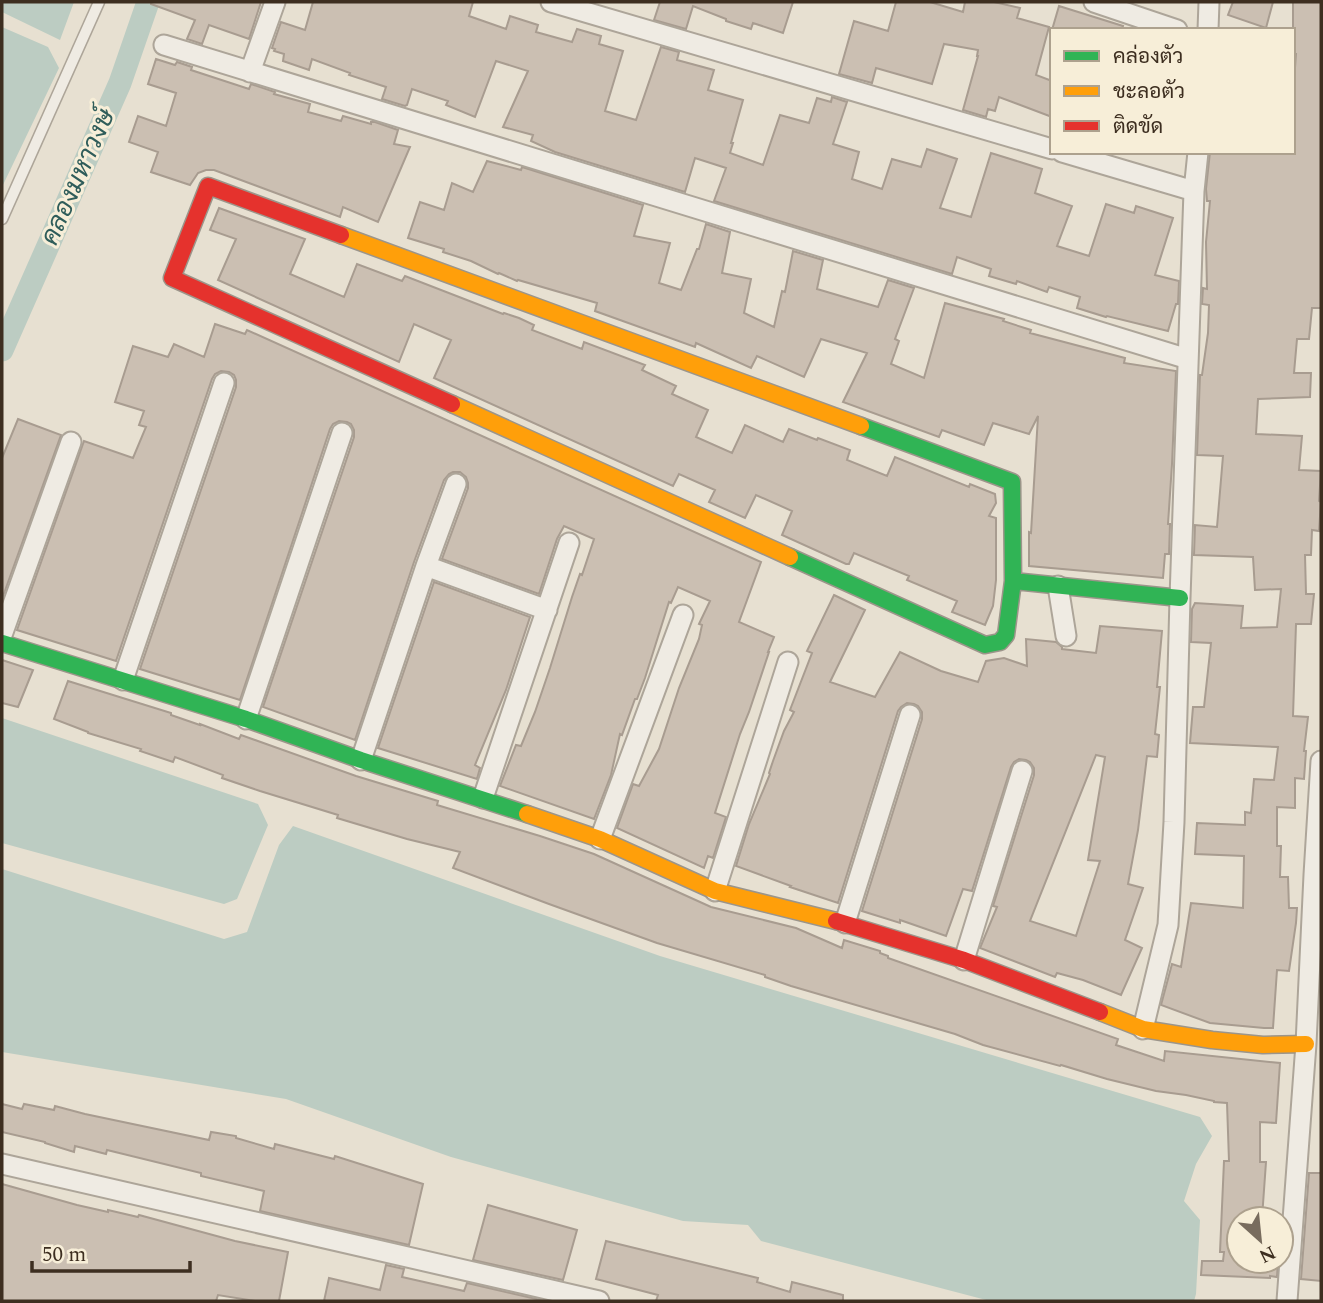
<svg xmlns="http://www.w3.org/2000/svg" width="1323" height="1303" viewBox="0 0 1323 1303" font-family="Spectral,Sarabun,serif">
<style>
.water{fill:#bcccc2}
.lines{fill:none;stroke-linecap:round;stroke-linejoin:round}
.canal{stroke:#bcccc2;stroke-width:23}
.building{fill:#cbbfb2;stroke:#a89c90;stroke-width:2;fill-rule:evenodd}
.lane-casing{stroke:#ada599;stroke-width:13}
.street-casing{stroke:#ada599;stroke-width:23}
.fast-casing{stroke:#9c958a;stroke-width:19}
.slow-casing{stroke:#9c958a;stroke-width:19}
.jam-casing{stroke:#9c958a;stroke-width:19}
.lane{stroke:#efebe3;stroke-width:10}
.street{stroke:#efebe3;stroke-width:19}
.fast{stroke:#30b455;stroke-width:16}
.slow{stroke:#ff9f0a;stroke-width:16}
.jam{stroke:#e5322d;stroke-width:16}
.labels{text-anchor:middle;dominant-baseline:central;stroke-width:6;stroke-linejoin:round;paint-order:stroke}
.water-label{font-size:26px;font-style:italic;fill:#2f5d5a;stroke:#f7eed8}
</style>
<rect width="100%" height="100%" fill="#e7e0d1"/>
<path class="water" d="M2,2h72l-14,38 -58,-28z
M2,27l46,20 11,21 -57,119z
M2,718l256,86 10,21 -31,74 -13,5 -222,-61z
M293,826l367,130 540,161 12,19 -16,28 -12,37 16,19 -4,74 -2,7h-204l-229,-60 -13,-16 -65,-4 -232,-64 -165,-58 -284,-47v-183l222,70 23,-7 32,-87z"/>
<g class="lines">
<path class="canal" d="M2,350l118,-267 28,-81"/>
</g>
<path class="building" d="M151,2h110l-12,37 -40,-14 -7,19 -15,-5 8,-19 -44,-16z
M313,2h160l-4,14 37,13 4,-13 28,9 -2,7 36,10 5,-13 24,7 -2,8 24,7 -18,60 31,9 25,-73 18,5 -2,8 37,10 -6,20 35,10 -12,43h2l-3,10 33,12 17,-50 29,8 8,-25 14,4 1,-5 15,5 -14,42 26,8 -7,27 30,10 10,-30 29,8 6,-18 30,10 -17,49 31,9 20,-64 29,9 22,7 -7,24 37,13 -15,40 32,10 17,-52 28,9 2,-7 37,12 -18,57 24,6 -1,23h-2l-8,27 -61,-15 -1,1 -29,-9 3,-11 -31,-10 -2,5 -30,-11 -1,3 -27,-8 2,-7 -34,-12 -5,17 -238,-73 12,-33 -31,-10 -10,34 -130,-40 -24,-11 2,-6 -30,-8 25,-56 -32,-10 -21,56 -29,-12 2,-4 -36,-12 -5,16 -2,1 -23,-7 4,-12 -37,-12 1,-2 -38,-14 -3,11 -26,-9 1,-7 -10,-3 1,-2 -3,-1 9,-26 24,8z
M660,2h133l-10,31 -30,-10 -2,6 -25,-8v-2l-33,-13 -7,23 -32,-9z
M896,2h34l33,10 2,-10h29l26,6 -3,10 32,9 -13,48 16,6v36l-53,-20 -4,14 -7,-2 -2,8 -23,-7 15,-54h-1l1,-6 -34,-6 -12,40 -56,-16 -4,15 -33,-9 15,-53 34,10z
M1233,2h40l-7,26 -38,-13z
M1293,2h28v306h-9l-3,31h-12l-3,34h17l-1,24 -52,2 -2,35 46,2 -3,34 22,1 -2,30 2,1 -2,29 -7,-1 -1,25h-6l1,39h8l-3,30h-15l-3,92 15,1 -4,34h2l-2,28 -9,-1v30l-18,-1v39h4l-1,31h8l1,31h8l-1,15 -7,48 -12,-1 -4,58h-9l-54,-5 -49,-18 11,-41 9,3 10,-64 52,5 1,-52 -49,-2 2,-31 48,2v-13l6,1 3,-34 20,1 4,-33 -88,-4 3,-36h11l7,-64 -20,-1 1,-33 3,-6 48,3 -2,22 36,-1 4,-38 -26,1 -2,-33 -59,-2 1,-30 22,2 6,-71 -26,-1 3,-80h2l6,-42 1,-28 -7,-1 1,-16 4,1 -1,-47 4,-41h-3l-1,-12 4,-37h83v-57l3,-41h-3z
M1059,6l64,20 -1,4h-70z
M156,59l19,6 2,-3 15,5 -1,3 58,19 2,-5 24,8 -1,2 36,10 -2,8 33,9 2,-5 28,8v-2h4l23,8 -4,14 16,3 -32,75 -35,-15 -3,10 -126,-47h-8l-8,3 -8,12 -39,-13 7,-20 -29,-10 9,-26 28,10 10,-33 -28,-9z
M487,161l34,9 1,-3 121,38 -9,31 36,7 -11,40 22,7 16,-41h2l7,-25 24,8 -8,41 29,6 -7,34 30,14 8,-36 3,1 8,-41 30,9 -6,29 61,18 10,-27 26,8 -19,51 4,2 -8,23 33,14 21,-75 59,16 -1,2 28,9 -1,3 95,25 -1,5 52,8 -4,93 -4,60h2l-1,30h-4l-2,24 -134,-12v-34l2,1 7,-117 -9,18 -36,-11 -9,22 -42,-15 -3,7 -96,-35 24,-49 -46,-14 -17,38 -47,-21 -6,12 -55,-25 -1,4 -100,-36 2,-8 -79,-23 -1,1 -18,-8 -1,1 -27,-13 -28,-9 1,-3 -36,-11 12,-36 24,8 8,-27 21,9z
M219,208l86,31 -15,35 54,23 13,-33 45,17 3,-5 98,38 1,-1 15,5 15,7 -2,5 50,19 2,-7 61,23 -3,5 34,16 -4,8 36,16 -12,27 36,16 13,-28 38,17 6,-13 28,11 1,-2 32,12 -3,10 40,16 8,-19 74,30 1,-3 25,10 1,9 -7,13 7,2v62l-3,26 -8,19 -33,-13 5,-11 -50,-21 2,-4 -55,-23 -5,11h-3l-64,-29 10,-24 -36,-16 -11,23 -36,-16 6,-12 -36,-16 -6,12 -239,-108 17,-38 -37,-16 -15,38 -181,-82 18,-41 -26,-9z
M215,324l30,10 2,-4 514,232 -22,60 35,15 -6,15h1l-20,60 -9,22 -25,79 11,4 -13,41 -5,-2 -4,12 -87,-40 16,-44 6,2 20,-37 20,-61 20,-49 3,-14 -3,-1 11,-23 -32,-14 -7,16 -2,-1 -24,76 -8,21h-2l-13,36 -2,-1 -9,41 -17,44 -94,-33 16,-41 5,1 14,-34 15,-44 22,-71 8,-23 2,1 12,-36 -30,-13 -7,13 -18,55 -97,-35 26,-71v-5l-2,-6 -6,-5h-7l-4,2 -5,6 -30,82 -59,178 -92,-33 91,-270v-7l-3,-6 -4,-2 -8,-1 -6,3 -3,5 -90,271 -100,-31 96,-282v-7l-2,-5 -5,-3 -8,-1 -6,3 -3,5 -96,282 -99,-31 67,-189 49,17 13,-31 -7,-2 5,-14 -29,-9 18,-56 35,11 6,-13 30,13z
M18,419l43,16 -59,164v-141z
M434,582l96,35 -24,73 -31,75 5,3 -3,11 -99,-31z
M834,595l31,15 -35,72 45,15 25,-45 41,19 37,11 8,-21 18,-3 23,8 -1,-27 30,3 6,5v2l34,4 4,-27 62,5 -5,56h3l-5,47 4,1 -2,22 -10,-1 -9,74 -10,54 15,4 -18,52 17,8 -21,47 -38,-15 -26,-7 -2,4 -75,-29 17,-41 -4,-1 41,-131v-7l-4,-6 -4,-2 -7,-1 -5,3 -3,5 -39,124 -9,-2 -17,47 -46,-16v3l-38,-12 60,-192v-7l-4,-6 -4,-2 -7,-1 -6,4 -3,4 -60,192 -48,-16 1,-1 -55,-20 13,-42 21,-50 -1,-1 4,-12 11,-30 10,-19 -4,-2 22,-57 -5,-2zM1096,755l9,2 -17,103 12,1 -24,75 -46,-15z
M2,660l31,10 -15,37 -16,-4z
M68,681l103,32v2l29,10v-1l39,15 2,-4 115,41 82,25 -1,4 103,31 54,18 117,53 85,21 46,20 2,-8 36,11v2l8,3v2l230,81 -2,6 48,16 1,-10 115,12 -4,60 -16,-1v40h6l-4,56 -23,1v42h39l-1,16 -7,-1v2l-69,-3 1,-14h21l1,-9h-4l4,-91h5l-2,-58 -13,-1v-1l-28,-6 -30,-4 -49,-12 -46,-14 -1,1 -77,-21 -28,-11 -164,-48 -26,-9v-2l-108,-32 -108,-39 -96,-36 7,-16 -53,-13 -70,-21 1,-3 -78,-24 -38,-13 1,-3 -48,-18 -2,5 -33,-11 1,-2 -53,-16v-1l-34,-13z
M2,1104l20,5 2,-5 30,6 1,-4 30,8 124,26 2,-8 25,4v2l38,11 1,-5 59,15 1,-3 88,28 -14,61 -149,-34 4,-20 -63,-15v-3l-94,-23 -1,4 -31,-8 -1,6 -29,-9v-1l-43,-10z
M1309,1173h12v108l-20,-2z
M2,1184l75,21 31,7v-2l30,7 1,-2 96,26 53,11 -9,49h-24l-37,-6 -2,6h-214z
M488,1205l89,25 -14,50 -90,-20z
M606,1241l152,37 -1,4 33,10 2,-10 51,13v6h-187l2,-6 -62,-16z
M386,1265l18,4 -2,8 62,14 3,-8 78,18h-221l5,-23 51,12z"/>
<g class="lines">
<defs>
<path id="lane" d="M2,219l97,-217"/>
<path id="street" d="M551,2l501,147
M1094,2l83,28
M1208,30l1,-28
M164,45l1024,314
M250,72l25,-70
M1062,152l132,39
M426,566l121,44
M1058,586l8,50
M2,635l69,-193
M123,680l101,-297
M246,719l96,-286
M361,760l65,-194 30,-82
M483,798l86,-255
M600,839l83,-224
M715,891l73,-229
M845,923l65,-208
M964,960l58,-189
M1143,1029l25,-104 6,-103 6,-224 14,-407 4,-39
M2,1164l597,137
M1287,1301l19,-257 8,-169 7,-114"/>
<path id="fast" d="M861,426l151,56 1,99 167,17
M790,557l195,88 15,-3 6,-7 7,-54
M2,643l244,76 115,41 166,54"/>
<path id="slow" d="M341,235l520,191
M452,404l338,153
M527,814l73,25 115,52 121,30
M1100,1012l43,17 69,11 51,5 43,-1"/>
<path id="jam" d="M341,235l-133,-49 -36,92 280,126
M836,921l128,39 136,52"/>
</defs>
<use href="#lane" class="lane-casing"/>
<use href="#street" class="street-casing"/>
<use href="#fast" class="fast-casing"/>
<use href="#slow" class="slow-casing"/>
<use href="#jam" class="jam-casing"/>
<use href="#lane" class="lane"/>
<use href="#street" class="street"/>
<use href="#fast" class="fast"/>
<use href="#slow" class="slow"/>
<use href="#jam" class="jam"/>
</g>
<g class="labels">
<g class="water-label">
<text transform="translate(78 177) rotate(-66)">คลองมหาวงษ์</text>
</g>
</g>
<rect width="1323" height="1303" fill="none" stroke="#3d2e20" stroke-width="7"/>
<rect x="1050" y="28" width="245" height="126" fill="#f7eed8" stroke="#ada18e" stroke-width="2"/>
<rect x="1064" y="51" width="35" height="10" fill="#30b455" stroke="#ada18e" stroke-width="2"/>
<text x="1113" y="63" font-size="21" fill="#3d2e20">คล่องตัว</text>
<rect x="1064" y="86" width="35" height="10" fill="#ff9f0a" stroke="#ada18e" stroke-width="2"/>
<text x="1113" y="98" font-size="21" fill="#3d2e20">ชะลอตัว</text>
<rect x="1064" y="121" width="35" height="10" fill="#e5322d" stroke="#ada18e" stroke-width="2"/>
<text x="1113" y="133" font-size="21" fill="#3d2e20">ติดขัด</text>
<g transform="translate(1260 1240) rotate(153)"><circle r="33" fill="#f7eed8" stroke="#ada18e" stroke-width="2"/>
<path d="M0-5L12 26L0 18L-12 26Z" fill="#786c5e"/>
<text y="-10" font-size="19" font-weight="bold" text-anchor="middle" fill="#3d2e20">N</text>
</g>
<path d="M32 1261v10h158v-10" fill="none" stroke="#3d2e20" stroke-width="3.5"/>
<text x="42" y="1261" font-size="21" fill="#3d2e20" stroke="#f7eed8" stroke-width="5" paint-order="stroke">50 m</text>
</svg>
